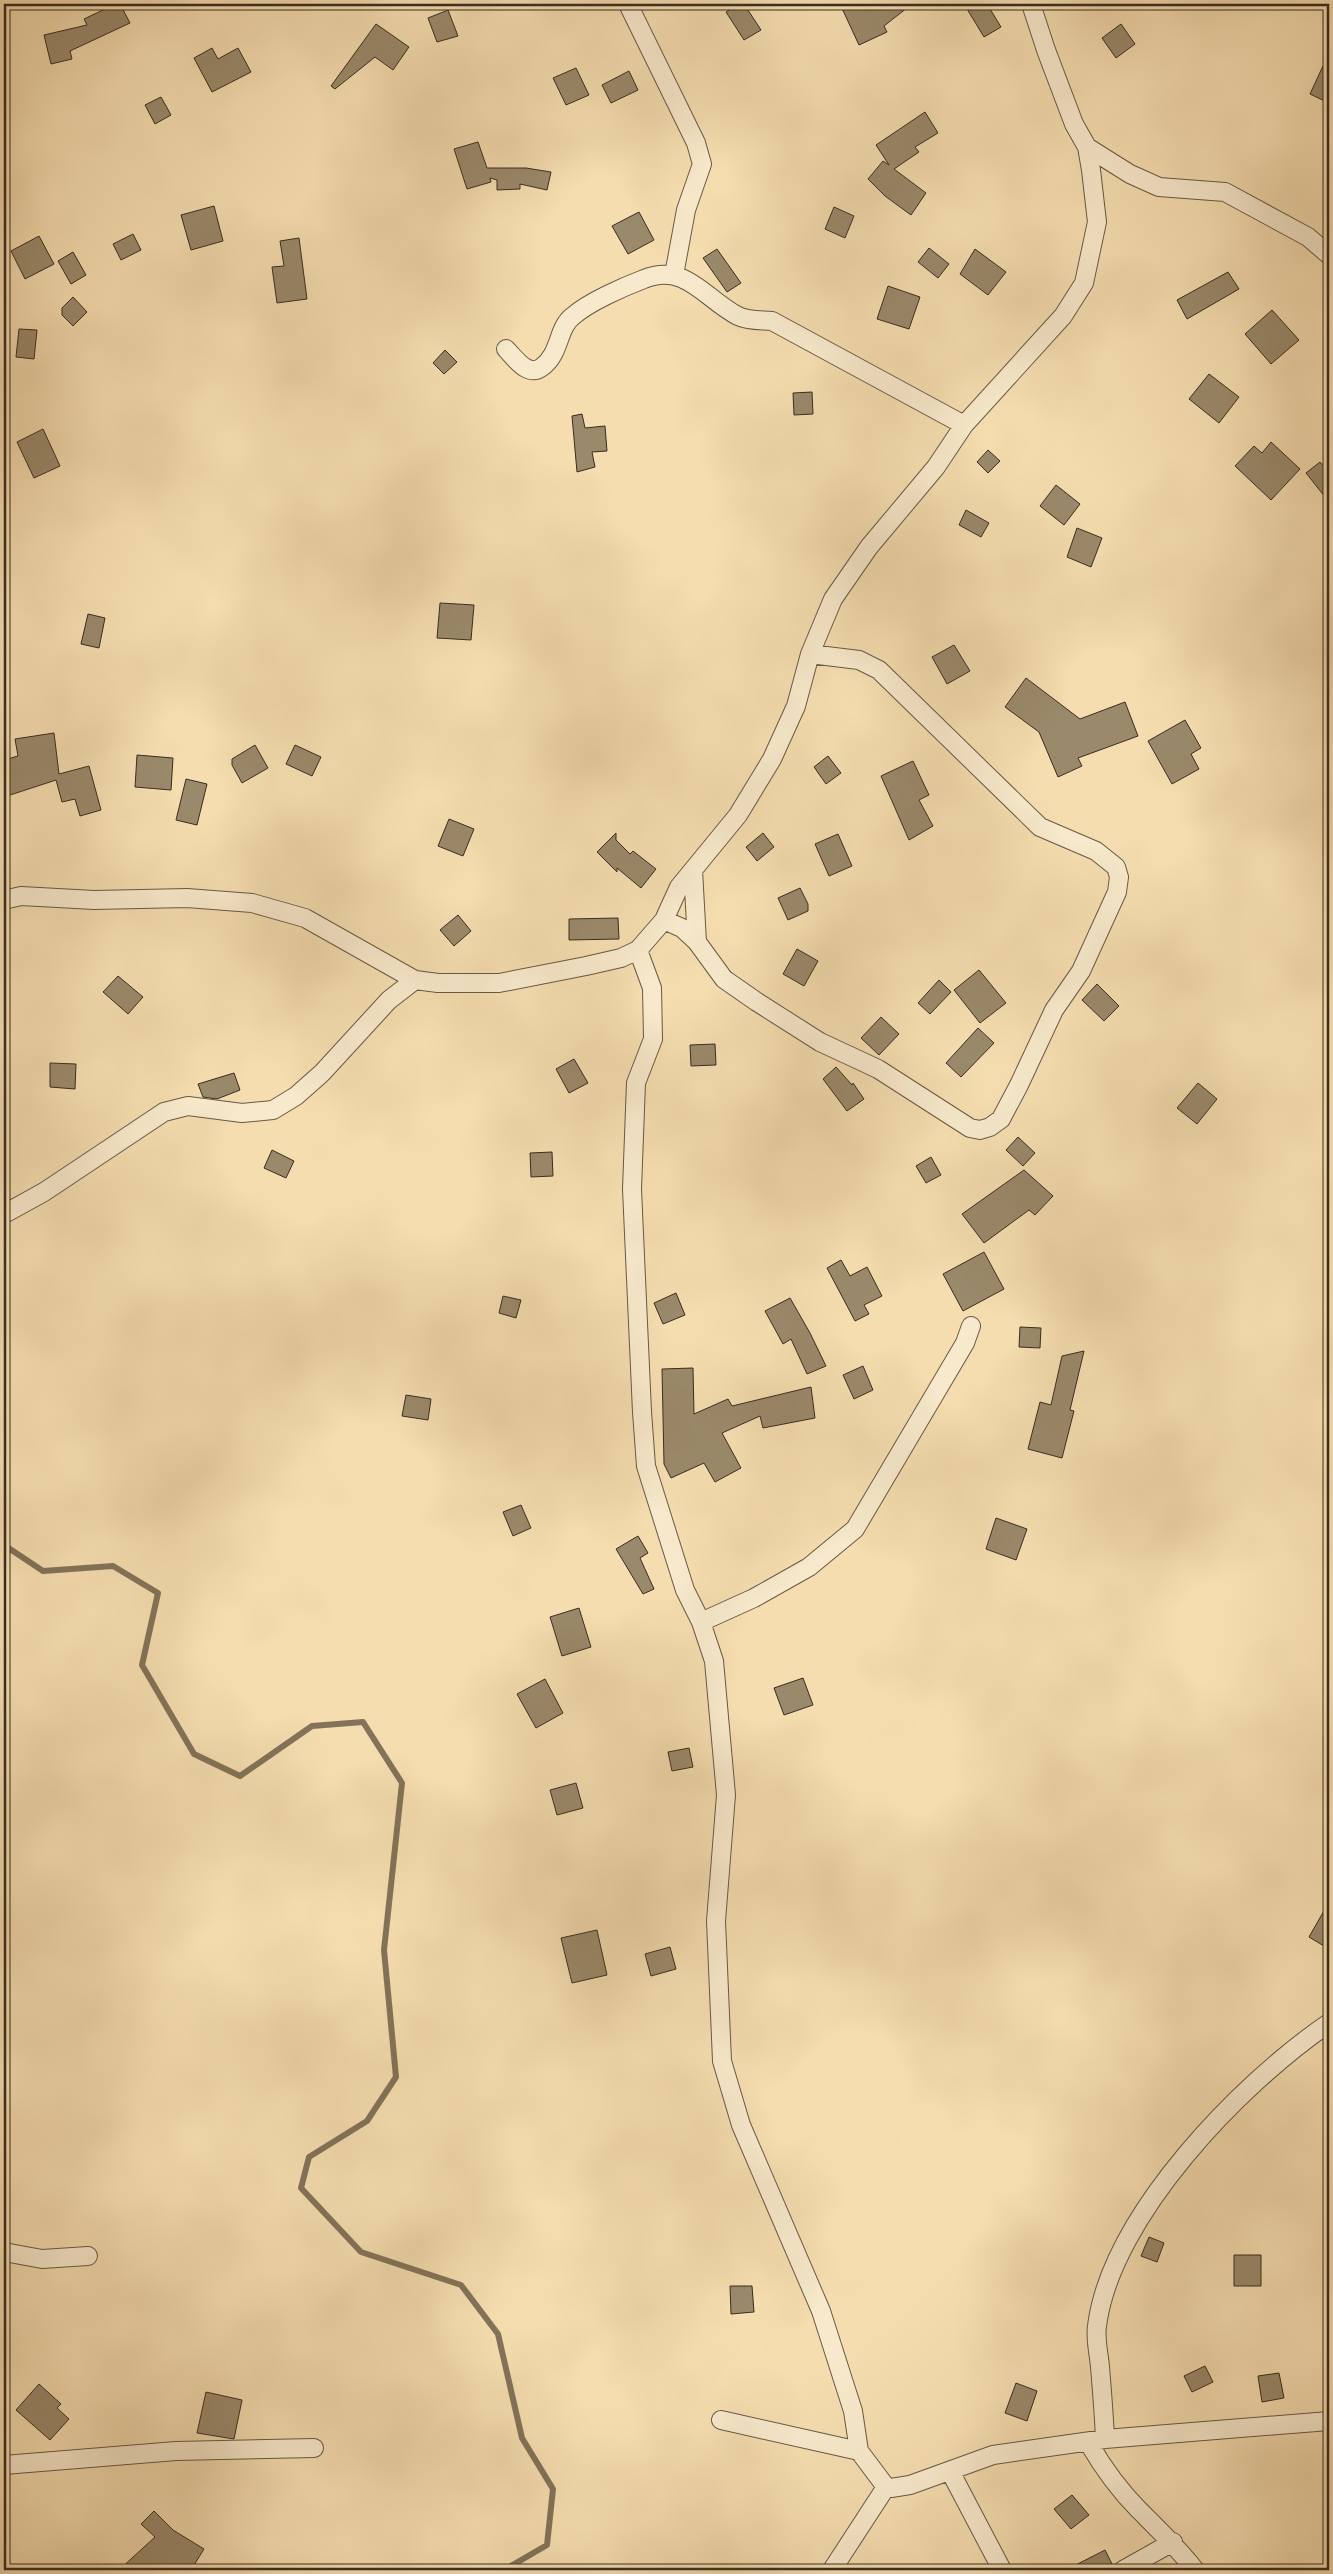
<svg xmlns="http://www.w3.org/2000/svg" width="1333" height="2574" viewBox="0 0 1333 2574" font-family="'IM FELL Double Pica',serif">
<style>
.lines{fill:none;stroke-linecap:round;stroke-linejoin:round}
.stream{stroke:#837359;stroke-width:6}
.building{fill:#9a896b;stroke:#382d20}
.minor-casing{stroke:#675944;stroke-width:20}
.minor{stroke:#f8e9cc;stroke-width:18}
</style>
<rect width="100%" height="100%" fill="#f5ddb0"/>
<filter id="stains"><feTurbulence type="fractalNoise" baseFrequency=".004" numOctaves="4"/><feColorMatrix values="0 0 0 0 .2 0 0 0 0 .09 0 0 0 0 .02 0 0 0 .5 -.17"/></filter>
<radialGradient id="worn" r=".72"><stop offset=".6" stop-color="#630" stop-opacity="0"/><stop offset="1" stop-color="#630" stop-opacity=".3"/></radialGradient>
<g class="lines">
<path class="stream" d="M4,1545l39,26 70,-5 45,27 -16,72 52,89 46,22 72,-50 51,-4 39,61 -18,167 12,127 -29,44 -58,36 -8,31 60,64 100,33 37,49 24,104 31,51 -6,56 -43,25"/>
</g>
<path class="building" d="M116,4h4l10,19 -60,28 2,8 -21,5 -7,-29 43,-10 -3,-6z
M739,4h5l17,26 -17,10 -18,-28z
M840,4h72l-28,22 3,6 -28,13z
M964,4h23l14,23 -17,10z
M448,10l10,26 -21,6 -9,-24z
M376,24l33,23 -16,23 -18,-13 -40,32 -4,-3z
M1121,24l14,20 -19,14 -14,-20z
M212,48l6,11 20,-11 13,24 -39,20 -18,-34z
M1329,53v50l-19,-9z
M576,68l13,27 -23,10 -13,-27z
M629,71l9,19 -27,13 -9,-18z
M161,97l10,18 -16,9 -10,-19z
M925,112l13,21 -23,14 4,5 -25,17 32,24 -15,22 -26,-19 -17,-17 15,-18 6,4 -13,-20z
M478,142l9,26h39l25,4 -4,18 -27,-6v5l-23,1v-10l-7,-2 1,4 -24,7 -13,-40z
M214,206l9,35 -32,9 -10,-35z
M834,207l20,9 -9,22 -20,-9z
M639,212l15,28 -26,14 -16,-28z
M133,234l8,16 -20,10 -8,-16z
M39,236l15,28 -29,15 -14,-28z
M299,238l8,61 -30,4 -5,-36 12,-1 -4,-25z
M929,248l20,16 -11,14 -20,-16z
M717,249l24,34 -14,9 -24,-34z
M975,249l31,23 -18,23 -28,-21z
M73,252l13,23 -15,9 -13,-23z
M1228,272l11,17 -52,30 -10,-19z
M888,286l32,11 -11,32 -32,-10z
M73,297l14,15 -14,14 -11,-11v-7z
M1272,310l27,30 -28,24 -26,-30z
M19,329l18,1 -3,29 -18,-2z
M445,350l12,12 -13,12 -11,-11z
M1209,374l30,23 -20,26 -30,-24z
M812,392l1,22 -19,1 -1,-22z
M582,414l3,14 20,-2 2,25 -15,1 3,15 -18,5 -5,-56z
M43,429l17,37 -26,12 -17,-36z
M1271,442l29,27 -29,31 -36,-34 19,-20 8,7z
M988,450l12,11 -12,12 -11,-11z
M1320,462l9,11v29l-23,-29z
M1056,485l24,19 -16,21 -24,-19z
M966,510l23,13 -8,14 -22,-12z
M1077,528l25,10 -11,29 -24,-10z
M440,603l34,2 -3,35 -34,-2z
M88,614l17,4 -6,30 -18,-4z
M954,645l16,26 -23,13 -15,-27z
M1026,678l54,41 45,-17 13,34 -60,22 4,8 -24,11 -19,-45 -34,-25z
M1185,720l16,28 -10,6 8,15 -27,15 -24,-43z
M54,733l5,41 30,-8 12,44 -21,6 -5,-17 -13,3 -6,-22 -52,17v-37l14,-4 -3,-17z
M255,745l13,23 -26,15 -10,-18v-6z
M295,745l26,12 -9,19 -26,-12z
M137,755l36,3 -2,32 -36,-3z
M828,756l13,17 -15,11 -12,-17z
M913,761l16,34 -10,5 14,26 -24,14 -28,-64z
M186,779l21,5 -10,41 -21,-5z
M449,819l25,10 -11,27 -25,-10z
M616,833v7l14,14 3,-3 23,18 -15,19 -24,-20v4l-20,-20z
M763,833l11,14 -17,14 -11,-14z
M838,834l14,32 -23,10 -14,-32z
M800,888l8,16v7l-20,9 -10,-22z
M458,915l13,16 -17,15 -14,-16z
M618,918l1,21 -50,1v-21z
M797,949l21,12 -14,25 -21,-12z
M979,970l27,33 -26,20 -26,-33z
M118,976l25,21 -15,17 -25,-22z
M939,980l12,12 -21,22 -12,-11z
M1097,984l22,22 -15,15 -22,-21z
M881,1017l18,17 -20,21 -18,-17z
M978,1028l16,15 -33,34 -15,-14z
M715,1044l1,21 -25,1 -1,-21z
M574,1059l14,24 -19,10 -13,-24z
M50,1063l26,1 -1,25 -25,-2z
M836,1067l16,18 1,-2 11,16 -17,12 -24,-32z
M234,1073l6,17 -23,9 -14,-2 -5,-13z
M1198,1083l19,16 -20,25 -20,-16z
M1018,1137l17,16 -12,13 -17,-16z
M272,1150l22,11 -8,17 -22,-10z
M552,1152l1,24 -22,1 -1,-24z
M931,1157l10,18 -15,8 -10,-17z
M1024,1170l29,26 -18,19 -6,-5 -45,33 -22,-29z
M984,1252l20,37 -41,22 -20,-37z
M841,1260l9,16 17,-9 15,29 -18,9 5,9 -14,7 -28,-53z
M676,1293l9,22 -22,9 -9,-21z
M503,1296l18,4 -5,18 -17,-5z
M790,1298l20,35 16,33 -19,8 -16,-35 -8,5 -18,-33z
M1020,1327l21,1 -1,20 -21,-1z
M1084,1351l-14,59 4,1 -12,47 -34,-9 12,-47 11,3 11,-49z
M863,1366l10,24 -19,9 -11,-24z
M693,1368l1,46 34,-15 4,7 79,-19 4,31 -52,10 -3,-12 -38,17 19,35 -26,14 -11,-19 -33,15 -7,-14 -2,-95z
M406,1395l25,4 -3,21 -26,-4z
M521,1505l10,23 -18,8 -10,-24z
M996,1518l31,11 -11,31 -30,-11z
M638,1536l10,17 -8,5 14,31 -11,5 -27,-45z
M579,1608l12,39 -29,9 -12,-39z
M803,1678l10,27 -29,10 -10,-27z
M545,1679l18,34 -27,15 -19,-34z
M689,1748l4,19 -21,4 -4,-19z
M576,1783l7,25 -26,7 -7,-25z
M1329,1902v47l-20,-12z
M597,1930l10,45 -35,8 -11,-45z
M670,1947l6,22 -25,7 -6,-22z
M1149,2237l15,6 -7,19 -16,-6z
M1234,2255h27v31h-27z
M730,2286h22l2,26 -23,2z
M1205,2366l8,16 -21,10 -8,-16z
M1279,2373l5,25 -22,4 -4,-26z
M1016,2383l21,8 -10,30 -22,-8z
M39,2384l22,20 -4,4 12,11 -19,21 -34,-30z
M206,2392l36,8 -8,39 -37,-6z
M1072,2495l17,20 -18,14 -17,-20z
M154,2511l19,19 31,19 -13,21h-72l36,-33 -14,-13z
M1105,2550l8,16 -1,4h-46z"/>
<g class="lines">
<defs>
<path id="minor" d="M628,4l68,139 6,21 -16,46 -12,65
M1087,147l43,27 29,13 66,5 83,45 21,18
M506,349c9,9 22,29 36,18 19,-14 15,-39 31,-51 16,-14 50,-29 71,-37 41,-17 61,20 94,37 10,5 23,4 34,5l192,104
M693,870l4,72
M4,900l17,-4 73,4 93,-2 65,5 53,15 110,62 23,3h61l87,-17 35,-8 17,-8 26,-30 15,-33 59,-72 34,-56 24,-53 14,-52 23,-55 36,-52 67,-80 28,-42 99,-109 21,-33 13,-61 -6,-52 -4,-23 -13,-23 -28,-74 -15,-46
M664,920l18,8 15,14 27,37 33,23 63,40 58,27 92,59 10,2 10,-3 11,-8 18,-34 35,-75 27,-39 36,-79 2,-15 -3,-10 -20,-16 -56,-24 -161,-157 -20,-10 -49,-6
M638,950l14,38 1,51 -17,44 -4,106 10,223 4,54 39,124 16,32 13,39 12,134 -10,126 6,140 19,64 80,186 32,100 6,40 27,36 5,1 19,-3 83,-30 112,-16 224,-18
M4,1214l40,-22 120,-80 24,-6 54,7 31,-3 23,-14 26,-23 67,-73 26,-20
M701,1622l53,-24 55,-31 46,-38 110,-186 6,-17
M4,2252l38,7 46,-3
M721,2420l138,31
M1105,2439c-1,-24 -3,-48 -5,-72 -1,-13 -5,-28 -3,-41 14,-110 144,-243 232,-303
M1088,2442c14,24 31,48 51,68 20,20 39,38 56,60
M4,2465l172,-14 138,-3
M950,2471l52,99
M832,2570l54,-83
M1123,2570l50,-28"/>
</defs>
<use href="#minor" class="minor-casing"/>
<use href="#minor" class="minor"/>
</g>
<rect width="1333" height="2574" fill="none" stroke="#f5ddb0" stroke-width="20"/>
<rect x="5" y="5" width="1323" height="2564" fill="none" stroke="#382d20" stroke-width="2.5"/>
<rect x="10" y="10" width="1313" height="2554" fill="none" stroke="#382d20"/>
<rect width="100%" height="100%" filter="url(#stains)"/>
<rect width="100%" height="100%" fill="url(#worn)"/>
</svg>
